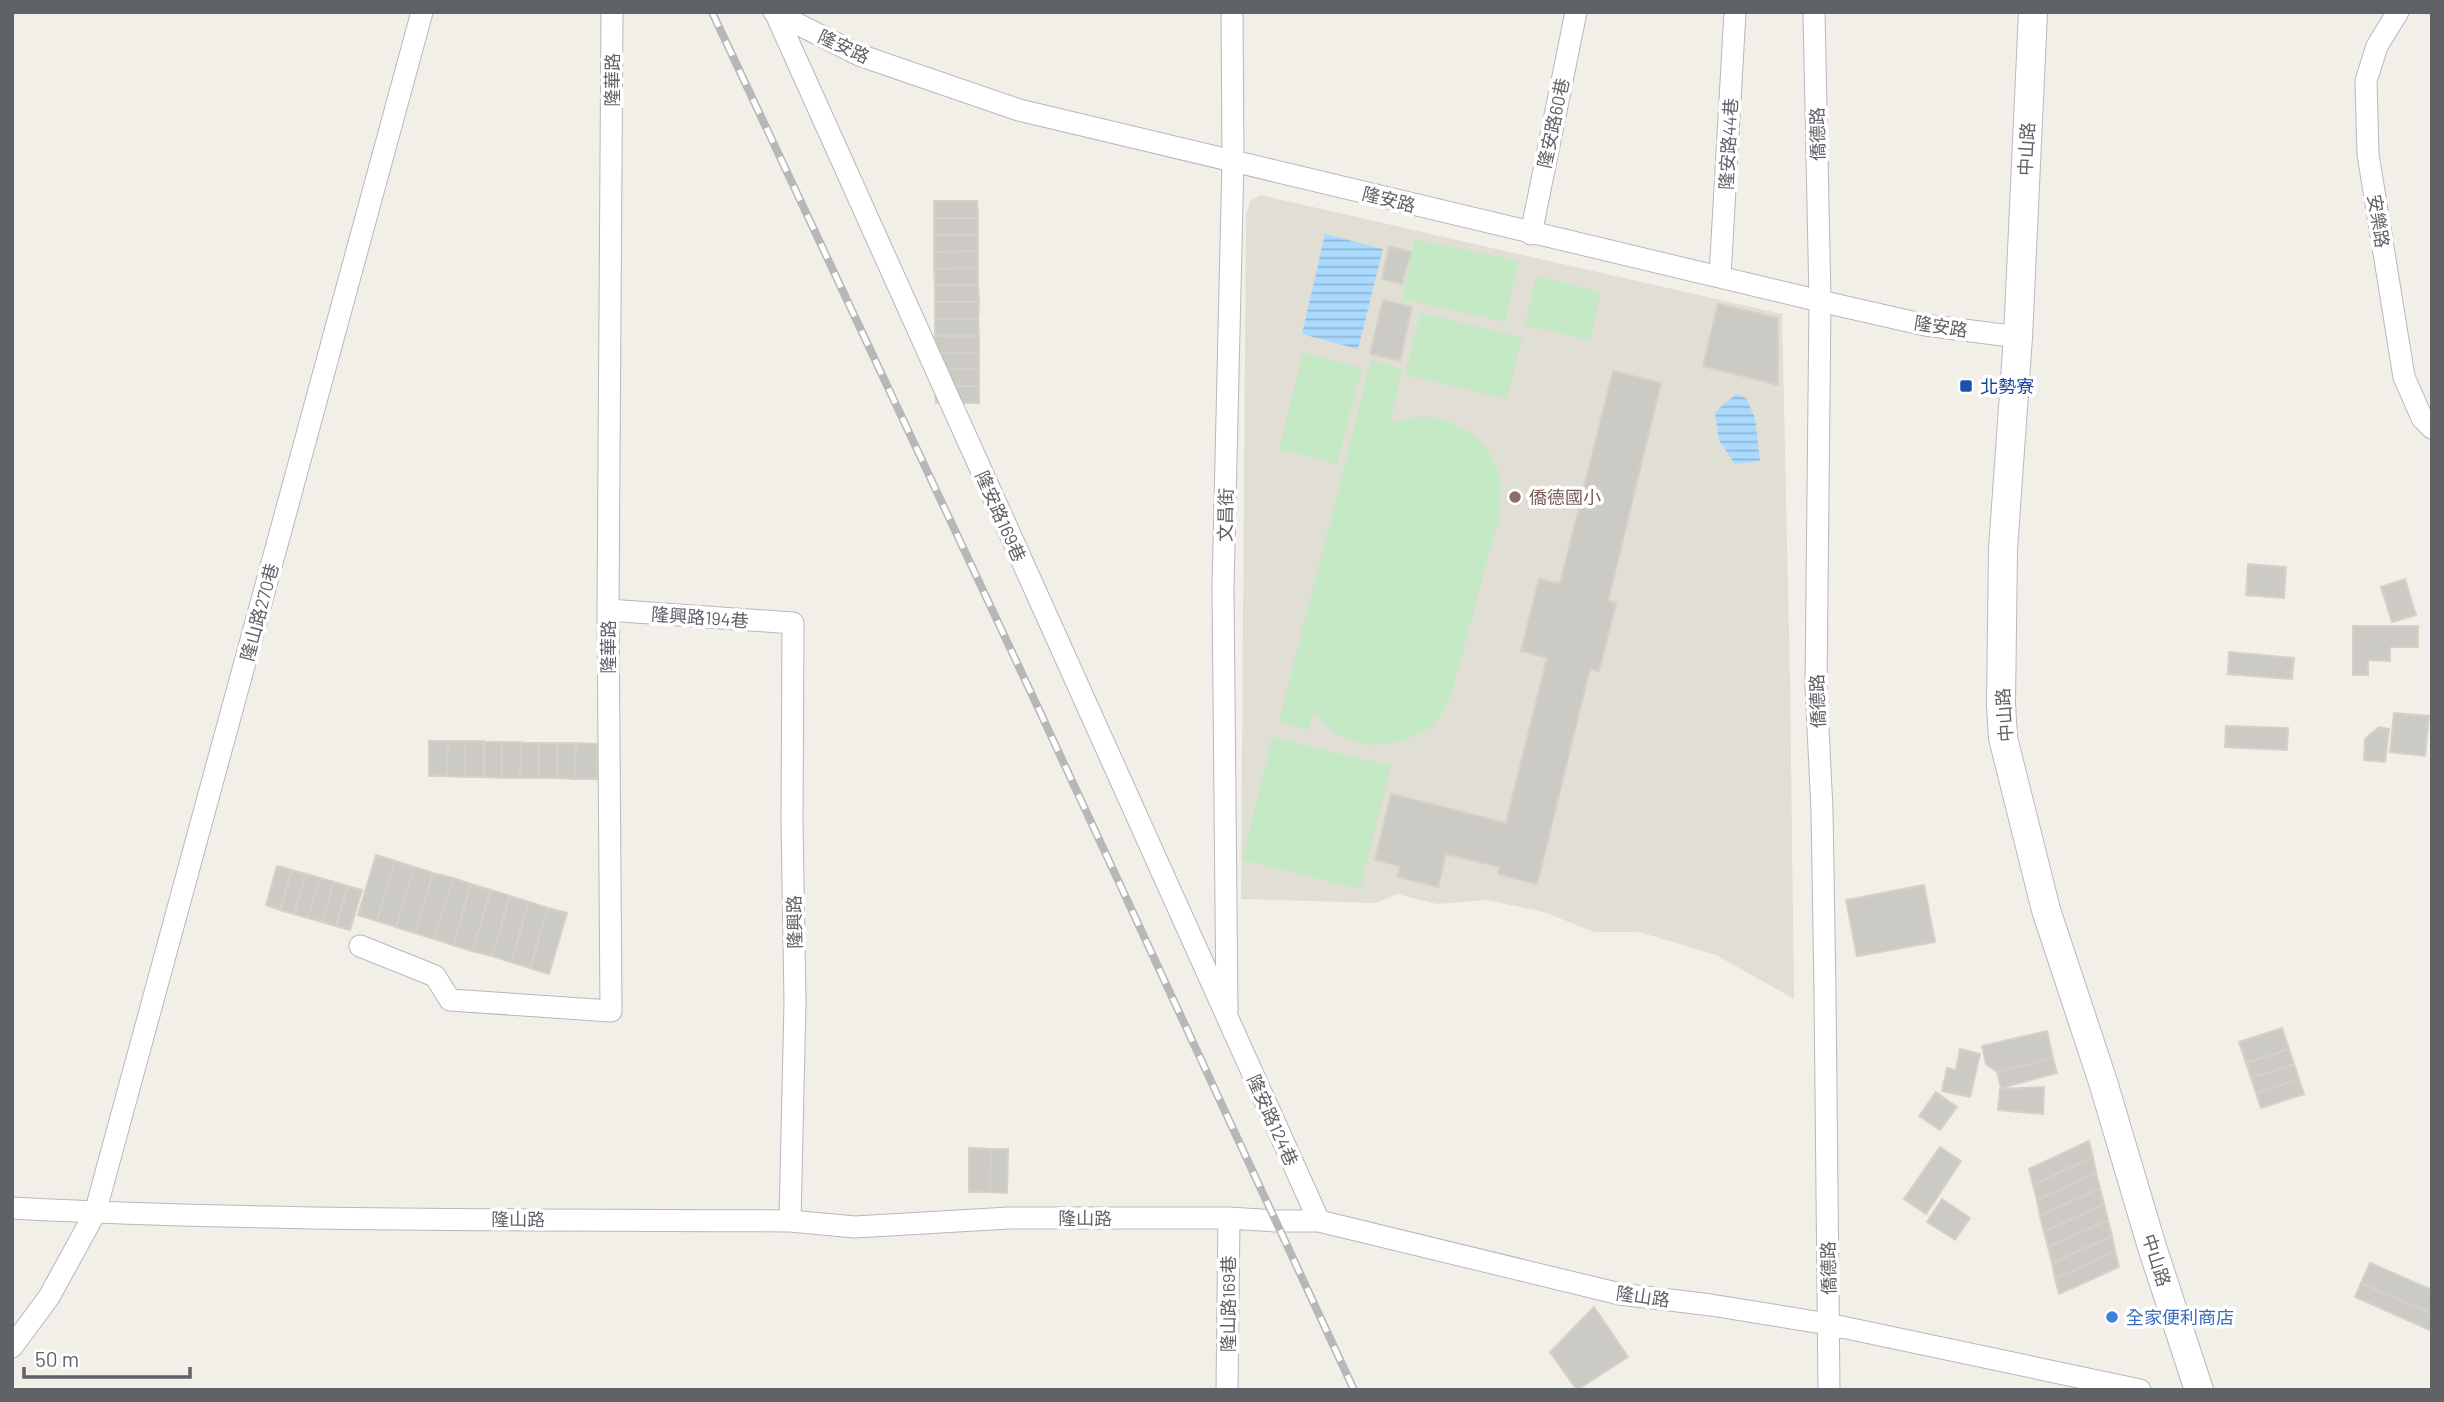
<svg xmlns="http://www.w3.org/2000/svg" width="2444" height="1402" viewBox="0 0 2444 1402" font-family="Barlow,'Noto Sans TC',sans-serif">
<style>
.education{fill:#e1ded6}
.green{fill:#c5e8c5}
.water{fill:url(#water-rules)}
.building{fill:#cccac5;stroke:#d6d1c6;stroke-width:2}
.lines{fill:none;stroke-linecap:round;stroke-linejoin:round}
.street-casing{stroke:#b5b8bc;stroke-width:23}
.secondary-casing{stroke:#b6babf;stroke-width:30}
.street{stroke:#fff;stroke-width:21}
.secondary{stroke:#fff;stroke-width:28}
.rail-casing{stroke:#b6b7b8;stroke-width:8}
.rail{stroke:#fff;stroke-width:5;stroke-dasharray:16;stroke-linecap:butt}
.transit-dot{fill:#1a4fb4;stroke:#fff;stroke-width:2.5}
.education-dot{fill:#8d6e63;stroke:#fff;stroke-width:2.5}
.shop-dot{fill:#3f7fe0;stroke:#fff;stroke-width:2.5}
.labels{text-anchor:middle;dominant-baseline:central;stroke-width:7;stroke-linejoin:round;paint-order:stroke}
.street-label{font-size:18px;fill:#5f6368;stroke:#fff}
.transit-label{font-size:18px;fill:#164399;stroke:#fff;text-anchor:start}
.education-label{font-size:18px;fill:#785e54;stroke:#fff;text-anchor:start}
.shop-label{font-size:18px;fill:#366cbe;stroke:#fff;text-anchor:start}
</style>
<defs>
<pattern id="water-rules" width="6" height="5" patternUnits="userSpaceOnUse" patternTransform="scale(1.75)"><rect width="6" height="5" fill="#aadaff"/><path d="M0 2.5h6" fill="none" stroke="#8eb4d2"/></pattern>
</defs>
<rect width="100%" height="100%" fill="#f1efe8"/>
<path class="education" d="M1260,195l522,119 8,366 4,319 -78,-44 -77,-23h-45l-50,-20 -58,-12 -49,4 -40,-10 -22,9 -134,-4 5,-686 5,-13z"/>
<path class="green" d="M1415,239l103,22 -13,61 -103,-23z
M1536,276l65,16 -11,49 -65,-16z
M1420,313l102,24 -15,62 -102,-24z
M1303,353l59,15 -25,96 -58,-15z
M1371,360l31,8 -12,57c10,-4 19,-8 31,-8 35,-2 73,27 79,62 3,13 0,26 -1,38l-48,179c-6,12 -12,24 -22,32 -22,15 -56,22 -80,12 -14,-5 -25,-18 -36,-27l-5,18 -29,-9z
M1272,737l119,29 -31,123 -118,-29z"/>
<path class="water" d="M1325,234l58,15 -25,100 -56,-15z
M1736,394l10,4 9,20 5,43 -25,3 -16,-24 -4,-28z"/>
<path class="building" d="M934,201h43l1,17h-44z
M934,218h44v17h-44z
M934,235h44v16l-44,1z
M1389,246l22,6 -9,32 -20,-5z
M978,251v17l-44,1v-17z
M978,268v17h-43l-1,-16z
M935,285h43l1,17h-44z
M1383,300l29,7 -12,54 -30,-7z
M935,302h44l-1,17h-43z
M1718,304l60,14v67l-75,-19z
M935,319h43l1,17h-44z
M935,336h44v17h-44z
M935,353h44v16h-44z
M935,369h44v17h-44z
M1613,371l48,12 -53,218 8,2 -17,68 -9,-2 -53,215 -39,-10 2,-7 -54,-13 -8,33 -40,-10 2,-11 -25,-6 16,-66 115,29 41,-165 -26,-7 18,-72 21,5z
M935,386h44v17h-43z
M2248,564l38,3 -2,31 -38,-3z
M2405,579l11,36 -24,7 -11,-35z
M2353,626h65v21h-28v14l-22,-1v15h-15z
M2229,652l65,6 -2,21 -64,-5z
M2394,713l35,3 -4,40 -35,-4z
M2226,726l62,2 -1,22 -62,-3z
M2379,727l10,2 -4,33 -21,-2 1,-21z
M429,741h19l-1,35h-18z
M448,741h17v36l-18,-1z
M465,741h19v36h-19z
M484,741l18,1v36l-18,-1z
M502,742h19l-1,36h-18z
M521,742l18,1v35h-19z
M539,743h18v35h-18z
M557,743h19l-1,36 -18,-1z
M576,743l21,1v35h-22z
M376,855l19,6 -18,60 -19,-6z
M395,861l19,6 -18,60 -19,-6z
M277,866l15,4 -12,40 -14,-5z
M414,867l19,6 -18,60 -19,-6z
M292,870l14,4 -12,40 -14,-4z
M433,873l20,5 -19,61 -19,-6z
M306,874l14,4 -12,40 -14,-4z
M320,878l14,4 -12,40 -14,-4z
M453,878l18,6 -18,61 -19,-6z
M334,882l14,4 -12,40 -14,-4z
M471,884l20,6 -19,61 -19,-6z
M1924,885l11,57 -78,14 -11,-56z
M348,886l14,4 -12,40 -14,-4z
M491,890l19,6 -18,60 -20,-5z
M510,896l19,6 -18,60 -19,-6z
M529,902l19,6 -18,60 -19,-6z
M548,908l19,5 -18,61 -19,-6z
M2282,1028l7,21 -43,14 -7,-21z
M2047,1031l6,27 -56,14 -11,-8 -4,-18z
M1960,1049l20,5 -10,43 -28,-6 5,-23 9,2z
M2289,1049l5,15 -43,14 -5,-15z
M2053,1058l4,15 -56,15 -4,-16z
M2294,1064l5,15 -43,14 -5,-15z
M2299,1079l5,15 -43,14 -5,-15z
M2044,1087l-1,27 -45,-4 2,-21z
M1936,1092l21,15 -17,23 -21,-14z
M2089,1141l4,16 -60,28 -4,-16z
M1940,1147l21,14 -35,53 -22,-15z
M969,1148l22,1 -1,43h-21z
M991,1149h17l-1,44 -17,-1z
M2093,1157l3,16 -59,27 -4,-15z
M2096,1173l4,15 -60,28 -3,-16z
M2100,1188l4,16 -60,28 -4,-16z
M1942,1199l28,19 -15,22 -28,-18z
M2104,1204l4,16 -60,27 -4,-15z
M2108,1220l4,16 -60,27 -4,-16z
M2112,1236l3,15 -60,28 -3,-16z
M2115,1251l4,16 -60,27 -4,-15z
M2370,1263l62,27v24l-71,-31z
M2361,1283l71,31v17l-77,-34z
M1594,1307l34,50 -51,33 -27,-38z"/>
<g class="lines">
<defs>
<path id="street" d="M774,12l85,43 160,55 801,191 105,24 93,12
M775,12l544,1209
M1814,12l6,289 -4,386 6,123 3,182 4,398
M2398,12l-21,34 -11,35 2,73 36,223 18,41 10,10
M1531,234l45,-222
M1720,276l15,-264
M608,610l185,13 -1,197 3,182 -5,219
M360,946l75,30 15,24 161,11 -3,-401 4,-598
M1227,1011l-4,-423 10,-428 -1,-148
M12,1208c259,14 519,11 778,13l65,6 154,-9h220l47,3h43l301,73 91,11 117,19 312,66
M12,1347l37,-50 46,-84 327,-1201
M1227,1390l2,-172"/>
<path id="secondary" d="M2033,12l-15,325 -15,212 -2,155 2,34 43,172 57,172 49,165 47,143"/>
</defs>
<use href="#street" class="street-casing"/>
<use href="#secondary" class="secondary-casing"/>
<use href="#street" class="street"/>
<use href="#secondary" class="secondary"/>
<defs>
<path id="rail" d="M712,12l329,702 313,676"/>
</defs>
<use href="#rail" class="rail-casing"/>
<use href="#rail" class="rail"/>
</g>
<rect class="transit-dot" x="1959" y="379" width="14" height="14" rx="3.5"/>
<circle class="education-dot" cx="1515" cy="497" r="7"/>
<circle class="shop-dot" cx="2112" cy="1317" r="7"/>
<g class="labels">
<g class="street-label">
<text transform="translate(844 46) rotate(25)">隆安路</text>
<text transform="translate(612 80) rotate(-90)">隆華路</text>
<text transform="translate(1553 123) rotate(-78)">隆安路60巷</text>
<text transform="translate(1817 134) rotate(-91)">僑德路</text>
<text transform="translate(1728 144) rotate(-87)">隆安路44巷</text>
<text transform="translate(2026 149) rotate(-87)">中山路</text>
<text transform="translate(1389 199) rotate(14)">隆安路</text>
<text transform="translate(2379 221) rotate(81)">安樂路</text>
<text transform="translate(1941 326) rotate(9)">隆安路</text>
<text transform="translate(1225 515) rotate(-89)">文昌街</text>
<text transform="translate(1001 516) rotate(66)">隆安路169巷</text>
<text transform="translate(259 612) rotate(-75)">隆山路270巷</text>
<text transform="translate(700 617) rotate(4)">隆興路194巷</text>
<text transform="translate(608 647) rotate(-90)">隆華路</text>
<text transform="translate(1817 701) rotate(-92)">僑德路</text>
<text transform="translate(2004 715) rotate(-94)">中山路</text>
<text transform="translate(794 922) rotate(-91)">隆興路</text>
<text transform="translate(1273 1120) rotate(66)">隆安路124巷</text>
<text x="1085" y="1218">隆山路</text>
<text x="518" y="1219">隆山路</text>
<text transform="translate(2157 1260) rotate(72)">中山路</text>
<text transform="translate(1828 1268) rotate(-91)">僑德路</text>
<text transform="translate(1643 1296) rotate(8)">隆山路</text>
<text transform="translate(1228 1304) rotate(-90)">隆山路169巷</text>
</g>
<g class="transit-label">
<text x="1980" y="386">北勢寮</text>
</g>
<g class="education-label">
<text x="1529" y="497">僑德國小</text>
</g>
<g class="shop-label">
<text x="2126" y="1317">全家便利商店</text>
</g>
</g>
<rect width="2444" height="1402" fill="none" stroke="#5f6368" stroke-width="28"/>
<path d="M24 1367v10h166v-10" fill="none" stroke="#5f6368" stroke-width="3.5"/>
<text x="35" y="1367" font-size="21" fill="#5f6368" stroke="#ffffff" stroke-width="5" paint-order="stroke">50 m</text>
</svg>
